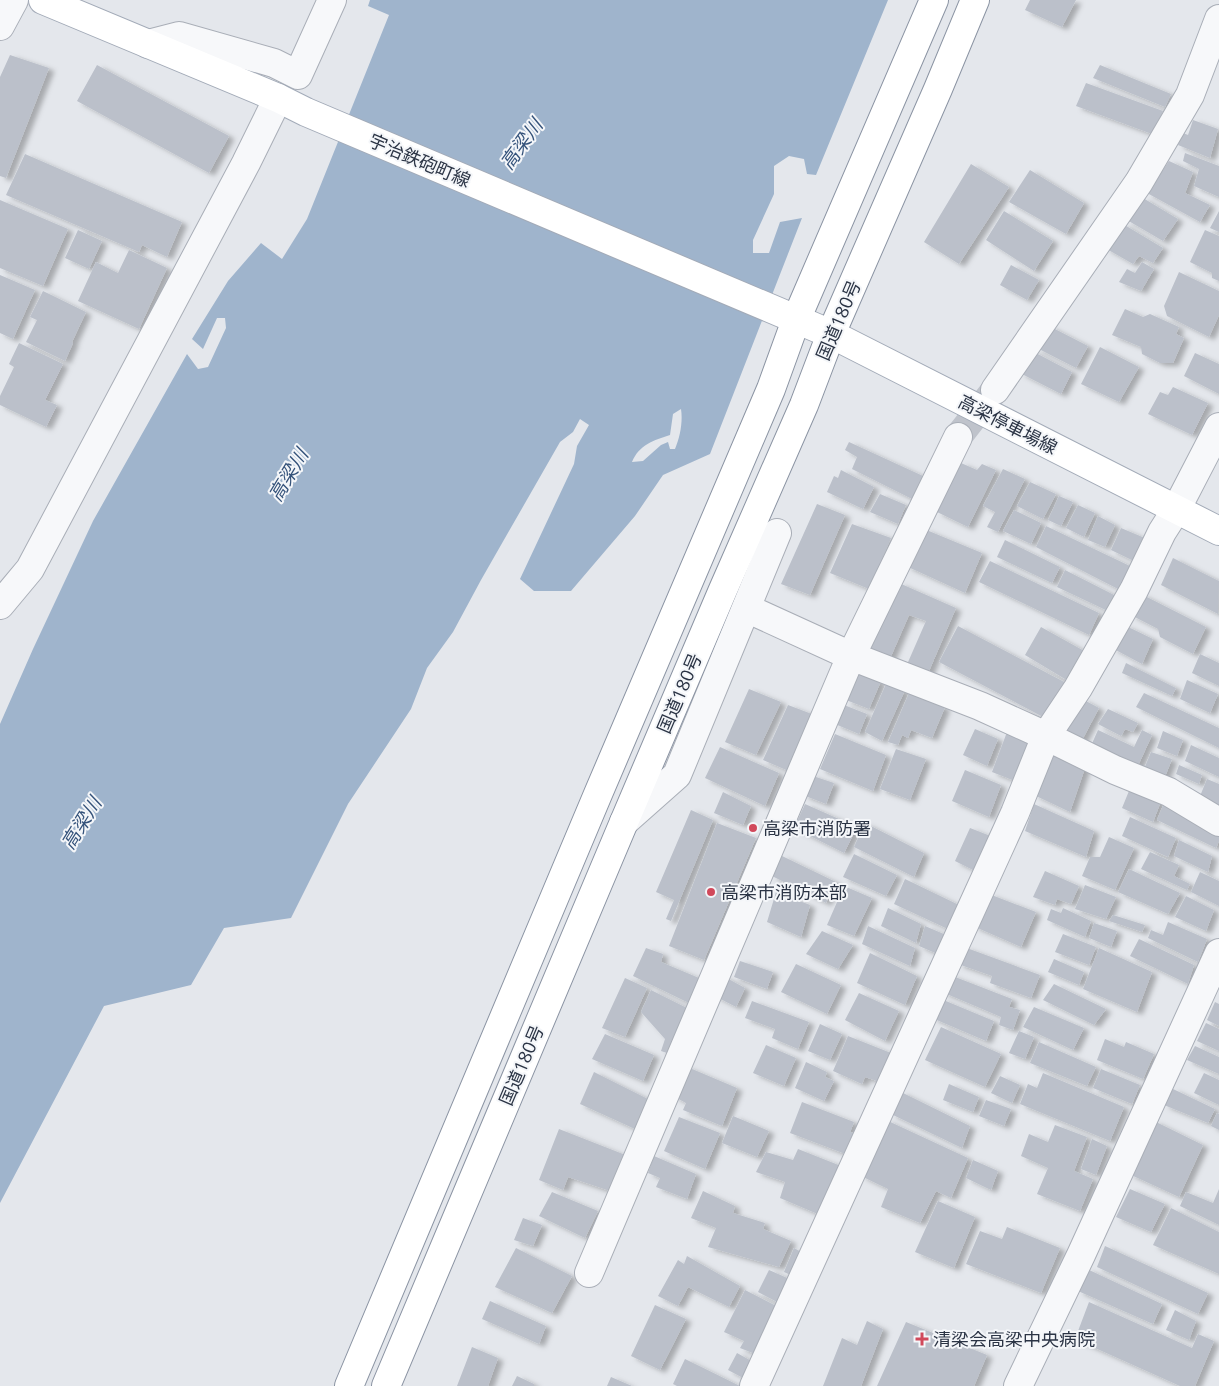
<svg xmlns="http://www.w3.org/2000/svg" width="1219" height="1386" viewBox="0 0 1219 1386" font-family="'Open Sans','Noto Sans JP',sans-serif">
<style>
.water{fill:#9fb4cc;fill-rule:evenodd}
.building{fill:#bbc0ca;filter:url(#shadow)}
.lines{fill:none;stroke-linecap:round;stroke-linejoin:round}
.minor-tunnel{stroke:#bfc3cb;stroke-width:28;stroke-dasharray:28 14;stroke-linecap:butt}
.minor-casing{stroke:#a9aeb7;stroke-width:30}
.major-casing{stroke:#a3abb8;stroke-width:30}
.highway-casing{stroke:#8b94a3;stroke-width:30}
.minor{stroke:#f7f8fa;stroke-width:28}
.major{stroke:#fff;stroke-width:28}
.highway{stroke:#fff;stroke-width:28}
.poi-dot{fill:#d1495b;stroke:#f4f6f9;stroke-width:2}
.labels{text-anchor:middle;dominant-baseline:central;stroke-width:4;stroke-linejoin:round;paint-order:stroke}
.street-label{font-size:18px;fill:#2b3445;stroke:#f4f6f9}
.poi-label{font-size:18px;fill:#2b3445;stroke:#f4f6f9;text-anchor:start}
.water-label{font-size:19px;font-style:italic;fill:#34527a;stroke:#f4f6f9}
</style>
<defs>
<filter id="shadow"><feDropShadow dx="5.5" dy="3" stdDeviation="2.5" flood-color="#0004"/></filter>
</defs>
<rect width="100%" height="100%" fill="#e4e7ec"/>
<path class="water" d="M370,0h518l-72,175 -9,-1 -3,-15 -15,-3 -15,10v28l-21,46v13h16l11,-31 22,-4 -92,236 -47,21 -28,41 -64,75h-37l-14,-12 54,-115 3,-18 12,-21 -9,-6 -7,13 -13,10 -79,138 -28,52 -26,36 -16,41 -63,95 -57,114 -67,10 -33,57 -87,21 -104,197v-479l33,-75 60,-128 94,-167 11,15 10,-2 18,-39 -1,-10h-8l-14,31 -11,-10 36,-58 33,-38 21,16 25,-40 82,-204 -21,-9zM681,409c2,13 -1,28 -6,40h-5l-2,-7 -7,3 -18,16 -11,1c7,-17 22,-22 38,-27l3,-21z"/>
<path class="building" d="M1030,0h46l-14,27 -37,-17z
M10,55l39,13 -43,110 -6,-2v-99z
M97,65l132,71 -20,37 -132,-72z
M1100,65l71,29 -6,13 -72,-29z
M1086,83l77,28 -11,23 -76,-28z
M1193,120l25,9 -8,29 -32,-13 5,-12 5,2z
M1185,153l34,13v31l-25,-11 5,-17 -16,-8z
M25,154l157,68 -15,35 -25,-12 -3,7 -133,-57z
M1169,161l24,11 -8,21 25,12 -10,17 -53,-29z
M971,164l38,23 -50,77 -35,-22z
M1030,170l54,33 -18,31 -57,-32z
M1143,198l35,21 -15,22 -36,-21z
M0,200l68,29 -25,57 -43,-18z
M1004,211l49,30 -19,30 -48,-31z
M1219,211v21l-9,-4z
M1123,224l40,24 -10,15 -14,-7 -6,8 -28,-16z
M78,230l24,11 -13,28 -24,-11z
M1205,230l14,6v45l-7,-3v-5l-22,-11z
M129,250l38,18 -28,61 -61,-28 18,-39 22,11z
M1142,262l12,7 -13,22 -22,-9 8,-13 8,4z
M1011,265l28,15 -12,20 -27,-15z
M1179,272l40,19v24l-10,22 -42,-21 -3,-10z
M0,275l35,15 -22,49 -13,-6z
M43,291l43,21 -14,30 1,1 -8,18 -39,-19 11,-22 -7,-3z
M1125,309l18,8 7,-3 29,13 -3,7 8,4 -11,25h-13l-18,-9 -1,-7 -29,-12z
M1049,326l39,20 -12,22 -39,-20z
M19,343l44,21 -18,36 12,5 -11,22 -46,-22v-9l14,-29 -5,-3z
M1100,347l39,20 -20,35 -38,-18z
M1032,351l40,21 -11,22 -41,-21z
M1195,353l24,11v30l-35,-18z
M1173,387l35,16 -16,32 -44,-21 12,-22 8,3z
M849,442l74,34 -11,23 -60,-30 5,-12 -12,-7z
M961,463l16,7 5,-6 14,6 -28,57 -31,-15z
M1003,469l22,10 -27,53 -11,-5 8,-15 -12,-6z
M841,470l33,17 -11,22 -36,-17 7,-16 4,2z
M1030,482l26,12 -13,25 -26,-13z
M880,494l26,11 -8,19 -28,-12z
M1059,496l14,6 -12,24 -13,-6z
M817,504l28,11 -35,80 -29,-11z
M1078,505l17,8 -11,24 -18,-9z
M1014,510l27,13 -10,21 -28,-13z
M1098,516l17,9 -10,22 -17,-7z
M852,524l39,14 -22,51 -39,-16z
M1046,526l86,41 -12,23 -84,-43z
M1121,528l26,11 -11,23 -25,-12z
M924,529l58,24 -17,40 -59,-27z
M1005,540l55,27 -8,16 -55,-26z
M1173,558l46,23 -1,33 -57,-29z
M990,561l109,52 -10,22 -110,-53z
M1065,570l53,27 -8,15 -53,-25z
M899,583l57,25 -30,70 -21,-9 21,-48 -17,-6 -21,48 -21,-9z
M1141,594l65,33 -13,27 -33,-17 -2,-8 -27,-14z
M1124,625l29,14 -11,25 -30,-16z
M958,626l110,58 -21,35 -108,-57z
M1041,627l45,25 -16,30 -45,-27z
M1200,654l19,9v23l-27,-13z
M1126,663l50,25 -4,8 -50,-23z
M859,672l22,9 -12,28 -23,-9z
M1187,680l31,14 -8,19 -30,-14z
M886,684l19,6 -23,51 -17,-9z
M749,689l32,13 -25,53 -31,-13z
M909,693l36,14 -13,31 -21,-8 -3,8 -6,-3 -4,10 -10,-3z
M1144,693l75,35v20l-83,-41z
M1082,699l17,9 -18,34 -20,-10z
M788,705l29,11 -26,56 -28,-12z
M844,705l23,9 -8,20 -24,-10z
M1108,709l30,14 -5,9 -8,-3 -4,7 -23,-12z
M975,729l23,10 -11,27 -24,-11z
M1098,730l36,17 8,-17 10,5 -16,35 -46,-22z
M1163,731l20,9 -6,16 -20,-8z
M1007,732l28,12 -15,39 -28,-11z
M835,734l51,21 -13,36 -53,-22z
M1191,745l28,13v19l-34,-16z
M720,747l59,26 -14,33 -60,-28z
M896,749l30,10 -16,41 -30,-11z
M1051,749l35,16 -16,47 -36,-17z
M1151,752l21,7 -10,25 -20,-10z
M1179,765l23,10 -3,9 -23,-10z
M965,770l36,15 -12,32 -37,-16z
M810,775l24,8 -8,21 -23,-9z
M1207,779l12,5v26l-21,-9z
M1131,786l30,15 -8,21 -31,-14z
M723,792l28,14 -8,19 -29,-12z
M1164,803l55,26v12l-3,7 -59,-28z
M805,804l52,23 -13,26 -50,-25z
M1034,804l60,27 -8,26 -61,-26z
M691,810l22,10 -42,101 -5,-2 8,-19 -18,-8z
M1130,817l46,21 -8,19 -46,-21z
M717,823l39,15 -52,122 -35,-14z
M865,823l59,30 -10,24 -60,-30z
M970,828l23,9 -16,35 -22,-11z
M1109,837l25,11 -19,42 -33,-14 8,-19h10z
M1179,840l33,16 -4,16 -34,-16z
M1150,852l29,13 -5,11 16,8 -3,6 -46,-21z
M854,854l43,21 -11,21 -43,-19z
M782,856l54,26 -10,21 -54,-27z
M1129,869l51,24 -12,21 -50,-22z
M1045,871l34,15 -8,18 -14,-5 -2,6 -22,-8z
M1200,872l19,9v25l-28,-14z
M905,879l56,27 -11,24 -56,-26z
M1085,885l31,12 -10,22 -31,-10z
M844,886l28,12 -18,38 -27,-11z
M776,892l34,13 -9,32 -34,-15z
M989,894l47,18 -15,35 -48,-21z
M1186,896l28,14 -8,21 -31,-14z
M888,908l33,16 -5,19 -35,-17z
M1063,908l28,13 -6,16 -38,-17 4,-11 10,4z
M1113,915l32,10 -3,7 -33,-11z
M1168,922l39,17 -9,23 -50,-24 3,-8 12,5z
M1094,923l23,8 -6,16 -22,-9z
M868,926l47,22 -5,18 -48,-22z
M925,926l21,9 -6,20 -21,-9z
M822,931l31,14 -15,24 -32,-15z
M1063,934l33,13 -7,18 -34,-13z
M1139,939l55,26 -6,19 -58,-28z
M964,947l76,28 -9,23 -41,-15 2,-7 -34,-12z
M646,948l17,6 -2,8 38,16 -10,25 -56,-27z
M1099,948l53,24 -15,40 -54,-23z
M870,953l47,23 -12,29 -48,-22z
M1054,959l30,13 -5,13 -31,-13z
M740,961l33,11 -6,17 -33,-12z
M796,964l45,21 -14,29 -46,-22z
M950,975l62,24 -3,8 11,3 -7,20 -14,-5 2,-8 -59,-25z
M723,976l22,12 -9,19 -23,-12z
M625,978l22,10 -22,49 -23,-9z
M1054,984l52,25 -12,16 -51,-25z
M651,990l36,18 -20,45 -6,-2 4,-12 -24,-27z
M859,993l40,18 -14,30 -40,-21z
M941,999l53,22 -8,20 -54,-23z
M752,1001l57,21 -11,27 -26,-11 3,-9 -30,-11z
M1215,1002l4,2v22l-12,-6z
M1034,1007l50,21 -11,22 -50,-23z
M1206,1023l13,6v22l-22,-10z
M820,1024l22,10 -12,26 -22,-9z
M941,1027l60,27 -16,33 -60,-27z
M1019,1031l15,6 -9,22 -16,-6z
M605,1034l49,21 -11,26 -51,-22z
M848,1036l43,17 -14,28 -12,-4 -3,7 -29,-13z
M1105,1039l19,8 2,-5 28,12 -11,25 -46,-19z
M1039,1042l57,25 -9,19 -57,-23z
M766,1045l30,13 -12,28 -31,-13z
M1195,1046l24,11v17l-32,-14z
M806,1062l21,10 -2,5 9,4 -10,20 -29,-13z
M685,1066l52,22 -15,38 -39,-16 3,-7 -13,-7z
M1101,1069l39,16 -8,19 -39,-16z
M594,1072l54,27 -13,30 -55,-25z
M1043,1073l81,34 -14,34 -90,-37 8,-20 9,4z
M1204,1073l15,7v25l-25,-12z
M1000,1076l20,9 -8,18 -21,-10z
M949,1084l30,13 -6,15 -30,-12z
M1173,1089l42,20 -7,14 -44,-18z
M901,1092l69,34 -8,22 -71,-34z
M986,1100l25,9 -7,17 -25,-10z
M802,1102l52,20 -4,10 7,2 -9,21 -58,-22z
M1217,1113l2,1v16l-8,-4z
M733,1116l36,15 -12,26 -35,-14z
M679,1117l41,16 -15,36 -41,-18z
M886,1120l82,38 -17,40 -15,-7 -16,32 -39,-16 7,-18 -27,-13z
M1154,1121l49,24 -24,52 -50,-23z
M1055,1125l32,12 -13,34 19,8 -13,32 -43,-17 11,-26 -27,-12 8,-22 19,8z
M559,1129l69,27 -15,36 -45,-15 -5,13 -24,-10z
M1092,1139l15,7 -11,29 -15,-6z
M798,1149l43,17 -21,49 -40,-17 5,-16 -29,-10 10,-20 27,8z
M654,1156l42,18 -9,25 -31,-12 4,-9 -12,-5z
M973,1160l25,11 -7,19 -25,-12z
M1130,1189l35,15 -14,28 -35,-15z
M1219,1189v36l-39,-19 6,-14 27,11z
M703,1191l32,15 -2,7 32,10 -2,6 28,12 -12,26 -71,-20 8,-19 -25,-10z
M552,1192l46,19 -13,27 -46,-22z
M938,1201l37,16 -21,51 -39,-16z
M1171,1208l48,24v42l-66,-29z
M523,1218l19,7 -9,21 -19,-6z
M1007,1227l53,21 -19,45 -75,-29 14,-33 22,8z
M1105,1246l103,47 -10,21 -101,-47z
M516,1248l56,28 -20,37 -57,-26z
M794,1248l11,6 -10,23 -11,-5z
M687,1256l53,30 -11,21 -41,-20 -10,19 -20,-10 20,-36 6,4z
M1087,1269l75,35 -9,20 -75,-33z
M769,1270l25,11 -11,24 -25,-13z
M745,1290l35,18 -22,47 -18,-7 4,-7 -20,-9z
M490,1301l56,25 -7,18 -57,-25z
M1089,1302l103,46 6,-14 16,7 -19,45h-15l-105,-47z
M655,1305l31,14 -26,51 -29,-14z
M1175,1310l21,11 -7,19 -23,-10z
M867,1321l16,8 -22,57h-38l19,-48 15,7z
M906,1322l81,33 -13,31h-97z
M472,1347l26,11 -10,28h-31z
M737,1353l18,10 -8,17 -19,-10z
M685,1359l55,27h-63l-4,-2z
M517,1376l17,8v2h-22z
M611,1377l21,9h-25z"/>
<g class="lines">
<path class="minor-tunnel" d="M958,437l36,-46"/>
<defs>
<path id="minor" d="M0,26l14,-26
M148,44l31,-8 95,27 24,12 34,-75
M995,390l144,-208 51,-87 29,-76
M0,605l30,-36 216,-406 32,-65
M746,608l105,48 129,50 66,30 69,34 54,22 50,30
M624,822l53,-47 100,-242
M589,1273l262,-617 107,-219
M754,1386l261,-573 31,-77 32,-48 56,-98 28,-58 14,-22 43,-83
M1018,1386l63,-131 138,-302"/>
<path id="major" d="M43,0l235,98 28,14 525,222 388,197"/>
<path id="highway" d="M349,1386l249,-592 173,-405 25,-69 138,-320
M386,1386l238,-564 98,-230 82,-187 27,-71 107,-245 37,-89"/>
</defs>
<use href="#minor" class="minor-casing"/>
<use href="#major" class="major-casing"/>
<use href="#highway" class="highway-casing"/>
<use href="#minor" class="minor"/>
<use href="#major" class="major"/>
<use href="#highway" class="highway"/>
</g>
<g class="poi-dot">
<circle cx="753" cy="828" r="5"/>
<circle cx="711" cy="892" r="5"/>
<path d="M919.5 1331.5h5v5h5v5h-5v5h-5v-5h-5v-5h5z"/>
</g>
<g class="labels">
<g class="street-label">
<text transform="translate(420 160) rotate(23)">宇治鉄砲町線</text>
<text transform="translate(838 320) rotate(-67)">国道180号</text>
<text transform="translate(1008 424) rotate(27)">高梁停車場線</text>
<text transform="translate(679 693) rotate(-67)">国道180号</text>
<text transform="translate(521 1065) rotate(-67)">国道180号</text>
</g>
<g class="poi-label">
<text x="763" y="828">高梁市消防署</text>
<text x="721" y="892">高梁市消防本部</text>
<text x="933" y="1339">清梁会高梁中央病院</text>
</g>
<g class="water-label">
<text transform="translate(521 144) rotate(-54)">高梁川</text>
<text transform="translate(288 475) rotate(-59)">高梁川</text>
<text transform="translate(81 823) rotate(-58)">高梁川</text>
</g>
</g>
</svg>
